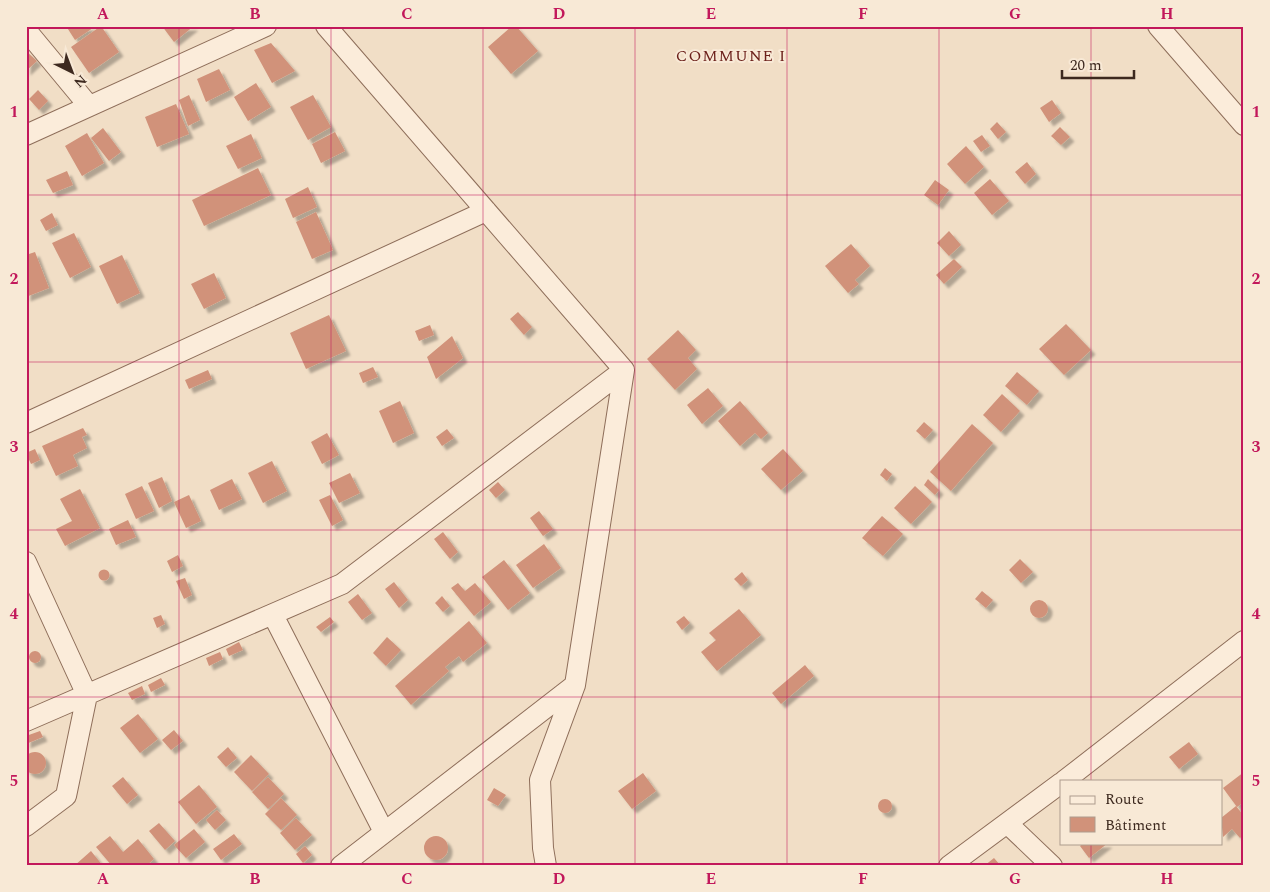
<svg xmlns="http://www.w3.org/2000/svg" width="1270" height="892" viewBox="0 0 1270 892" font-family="Spectral,serif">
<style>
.building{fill:#d1927a;filter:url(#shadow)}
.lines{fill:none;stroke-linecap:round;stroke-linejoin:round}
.minor-casing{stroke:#8e6e5a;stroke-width:22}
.minor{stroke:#fbecda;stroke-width:20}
.grid{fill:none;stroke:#c2185b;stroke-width:1;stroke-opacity:0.55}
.labels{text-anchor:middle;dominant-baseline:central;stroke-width:4;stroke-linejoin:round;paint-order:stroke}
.neighbourhood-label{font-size:16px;letter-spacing:1px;fill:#6c211b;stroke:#f8e9d6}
.neatline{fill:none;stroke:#c2185b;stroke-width:2}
.grid-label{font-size:16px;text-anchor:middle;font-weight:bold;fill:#c2185b}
</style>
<defs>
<filter id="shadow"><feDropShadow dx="4.5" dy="4.5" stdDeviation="1" flood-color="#0004"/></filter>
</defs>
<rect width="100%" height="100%" fill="#f1dec6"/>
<path class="building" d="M66,26h30l-21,14z
M101,26l18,26 -30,21 -18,-26z
M162,26h32l-20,16z
M512,26h4l22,25 -27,23 -23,-27z
M271,43l24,28 -23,12 -18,-33z
M26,51l11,10 -11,10z
M219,69l11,21 -24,12 -9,-23z
M256,83l15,24 -23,14 -14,-24z
M38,90l10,11 -9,9 -10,-11z
M189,95l11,25 -12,6 -9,-26z
M313,95l18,32 -23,13 -18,-33z
M1052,100l9,13 -12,9 -9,-14z
M176,104l13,30 -32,13 -12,-30z
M997,122l9,10 -8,7 -8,-10z
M1060,127l10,10 -9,8 -10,-9z
M103,128l18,24 -12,9 -18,-23z
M335,132l10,19 -24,12 -9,-19z
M87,133l17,30 -22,13 -17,-30z
M251,134l11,24 -24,11 -12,-23z
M982,135l8,11 -9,6 -8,-11z
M966,146l18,21 -19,17 -18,-20z
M1027,162l9,12 -11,10 -10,-12z
M258,168l13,27 -67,31 -12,-26z
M67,171l6,14 -20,8 -7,-13z
M990,179l19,22 -17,14 -18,-22z
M935,180l14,10 -11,15 -14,-10z
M308,187l9,20 -24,11 -8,-19z
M316,212l17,38 -21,9 -16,-37z
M52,213l6,12 -12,6 -6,-11z
M949,231l12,14 -12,11 -12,-13z
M74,233l17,34 -21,11 -18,-35z
M851,244l19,22 -15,14 4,4 -11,9 -23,-27z
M35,252l14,36 -23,9v-42z
M122,255l18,38 -23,11 -18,-38z
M954,259l8,8 -18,17 -8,-9z
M214,273l12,25 -22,11 -13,-25z
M518,312l14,15 -8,8 -14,-16z
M329,315l17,36 -40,18 -16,-36z
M1066,324l25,26 -27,25 -25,-26z
M430,325l4,10 -15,6 -4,-10z
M678,330l18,20 -8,8 9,11 -22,21 -28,-31z
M452,336l11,22 -27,21 -9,-22z
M373,367l5,10 -15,6 -4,-10z
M208,370l4,9 -23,10 -4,-9z
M1017,372l22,19 -12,14 -22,-19z
M708,388l15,18 -21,18 -15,-19z
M1002,394l18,17 -19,21 -18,-17z
M400,401l14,32 -21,10 -14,-32z
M740,401l28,32 -7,6 -6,-6 -15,13 -22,-25z
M924,422l9,8 -8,9 -9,-8z
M972,424l21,19 -42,48 -21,-19z
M83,428l4,7 -5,2 5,11 -14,7 5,11 -22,10 -14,-30z
M447,429l7,9 -12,8 -6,-9z
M327,433l12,22 -17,9 -11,-22z
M35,449l5,11 -9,4 -5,-11z
M783,449l20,22 -22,19 -20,-21z
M272,461l15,30 -24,12 -15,-30z
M885,468l7,6 -5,7 -7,-6z
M350,473l10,20 -21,10 -10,-20z
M162,477l10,24 -13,7 -11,-25z
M232,479l10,20 -23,11 -9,-20z
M928,479l11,11 -4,5 -11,-10z
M498,482l7,8 -9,8 -7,-8z
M142,486l12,25 -18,8 -11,-25z
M915,486l17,16 -21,22 -17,-16z
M80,489l20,39 -35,18 -9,-17 16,-8 -12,-22z
M189,495l12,26 -15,7 -12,-26z
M330,495l13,25 -11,6 -13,-26z
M539,511l14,18 -10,7 -13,-18z
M882,516l21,18 -20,22 -21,-18z
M128,520l8,17 -20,8 -7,-16z
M443,532l15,20 -8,7 -16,-20z
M544,544l17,24 -28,20 -17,-23z
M178,555l5,11 -11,6 -5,-11z
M1020,559l13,13 -12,11 -12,-13z
M504,560l26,33 -22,17 -26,-33z
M98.5 575a5.5 5.5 0 1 1 11 0a5.5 5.5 0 1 1-11 0Z
M742,572l6,8 -7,6 -7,-7z
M185,578l7,17 -8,4 -8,-18z
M394,582l14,18 -9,8 -14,-19z
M458,583l7,8 10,-8 16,19 -17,14 -23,-28z
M982,591l11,9 -7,8 -11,-9z
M358,594l14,19 -10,7 -14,-18z
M442,596l8,10 -7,6 -8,-9z
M1030 609a9 9 0 1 1 18 0a9 9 0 1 1-18 0Z
M739,609l22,26 -44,36 -16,-19 15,-12 -7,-7z
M161,615l4,9 -8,4 -4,-10z
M684,616l6,7 -8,7 -6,-8z
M330,617l4,5 -13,10 -5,-5z
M469,621l18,22 -24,19 -4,-6 -14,11 4,4 -38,34 -16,-19z
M387,637l14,13 -15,16 -13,-13z
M239,642l4,8 -14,6 -3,-7z
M29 657a6 6 0 1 1 12 0a6 6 0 1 1-12 0Z
M220,652l3,7 -14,7 -3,-8z
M805,665l9,11 -33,28 -9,-11z
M161,678l4,7 -14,7 -3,-7z
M142,686l3,8 -13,6 -4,-7z
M138,714l20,25 -18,14 -20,-25z
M174,730l9,11 -12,9 -9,-10z
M40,731l3,6 -17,7v-8z
M1189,742l9,12 -19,15 -10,-12z
M228,747l9,11 -11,9 -9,-10z
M24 763a11 11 0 1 1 22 0a11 11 0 1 1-22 0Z
M251,755l18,19 -17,17 -18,-19z
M1244,772v30l-7,5 -14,-19z
M643,773l13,18 -24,18 -14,-18z
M123,777l15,18 -11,9 -15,-18z
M268,777l16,17 -16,15 -16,-17z
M199,785l18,22 -21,17 -18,-22z
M494,788l12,7 -8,11 -11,-6z
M281,798l16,17 -16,15 -16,-16z
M878 806a7 7 0 1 1 14 0a7 7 0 1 1-14 0Z
M1236,806l8,10v19l-4,3 -8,-9 -9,8 -2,-19z
M217,810l9,10 -11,10 -9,-10z
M296,818l16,17 -17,15 -15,-17z
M159,823l16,18 -10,9 -16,-19z
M194,829l11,13 -19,16 -12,-13z
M234,834l8,10 -21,16 -8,-11z
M110,836l13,16 15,-13 16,20 -8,7h-34l-16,-19z
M424 848a12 12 0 1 1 24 0a12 12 0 1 1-24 0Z
M1083,843h25l-19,15 -9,-12z
M305,846l7,9 -9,8 -7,-9z
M91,851l12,15h-29z
M994,858l7,8h-17z"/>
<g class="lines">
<defs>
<path id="minor" d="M326,26l298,344 -49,315 -35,95 3,68 3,18
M1158,26l86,99
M26,30l63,76
M26,135l240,-109
M26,423l460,-212
M26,562l61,133 -21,101 -40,30
M273,615l111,217
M26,721l316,-137 282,-214
M1064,781l180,-140
M1008,824l44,42
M341,866l234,-181
M949,866l112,-83"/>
</defs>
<use href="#minor" class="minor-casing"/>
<use href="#minor" class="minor"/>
</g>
<path class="grid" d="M179,26v840M331,26v840M483,26v840M635,26v840M787,26v840M939,26v840M1091,26v755M26,195h1218M26,362h1218M26,530h1218M26,697h1218M1091,843v23"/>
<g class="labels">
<g class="neighbourhood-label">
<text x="731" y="56">COMMUNE I</text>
</g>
</g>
<rect width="1270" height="892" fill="none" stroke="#f8e9d6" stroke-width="55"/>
<rect x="1060" y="780" width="162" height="65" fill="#f8e9d6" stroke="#ad9c8d"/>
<rect x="1070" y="796" width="25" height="8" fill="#fbecda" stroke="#ad9c8d"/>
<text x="1105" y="804" font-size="15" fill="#3d291f">Route</text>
<rect x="1070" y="817" width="25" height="15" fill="#d1927a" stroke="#ad9c8d"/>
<text x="1105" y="830" font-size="15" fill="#3d291f">Bâtiment</text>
<g transform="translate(72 72) rotate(138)" stroke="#f8e9d6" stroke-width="4" paint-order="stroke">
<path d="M0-4L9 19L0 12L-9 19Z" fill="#3d291f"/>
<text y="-8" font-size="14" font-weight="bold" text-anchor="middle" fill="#3d291f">N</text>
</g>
<path d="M1062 70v8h72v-8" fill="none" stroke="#3d291f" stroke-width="2.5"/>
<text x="1070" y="70" font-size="15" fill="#3d291f" stroke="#f8e9d6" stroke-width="4" paint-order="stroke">20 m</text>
<rect x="28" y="28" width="1214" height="836" class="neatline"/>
<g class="grid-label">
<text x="103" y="19">A</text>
<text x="255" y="19">B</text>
<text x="407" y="19">C</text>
<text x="559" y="19">D</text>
<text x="711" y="19">E</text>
<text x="863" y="19">F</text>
<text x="1015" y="19">G</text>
<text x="1167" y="19">H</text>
<text x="14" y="117">1</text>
<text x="1256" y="117">1</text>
<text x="14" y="284">2</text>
<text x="1256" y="284">2</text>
<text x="14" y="452">3</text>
<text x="1256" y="452">3</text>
<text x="14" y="619">4</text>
<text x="1256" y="619">4</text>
<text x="14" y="786">5</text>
<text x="1256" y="786">5</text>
<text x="103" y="884">A</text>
<text x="255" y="884">B</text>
<text x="407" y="884">C</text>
<text x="559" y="884">D</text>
<text x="711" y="884">E</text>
<text x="863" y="884">F</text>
<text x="1015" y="884">G</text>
<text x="1167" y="884">H</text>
</g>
</svg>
